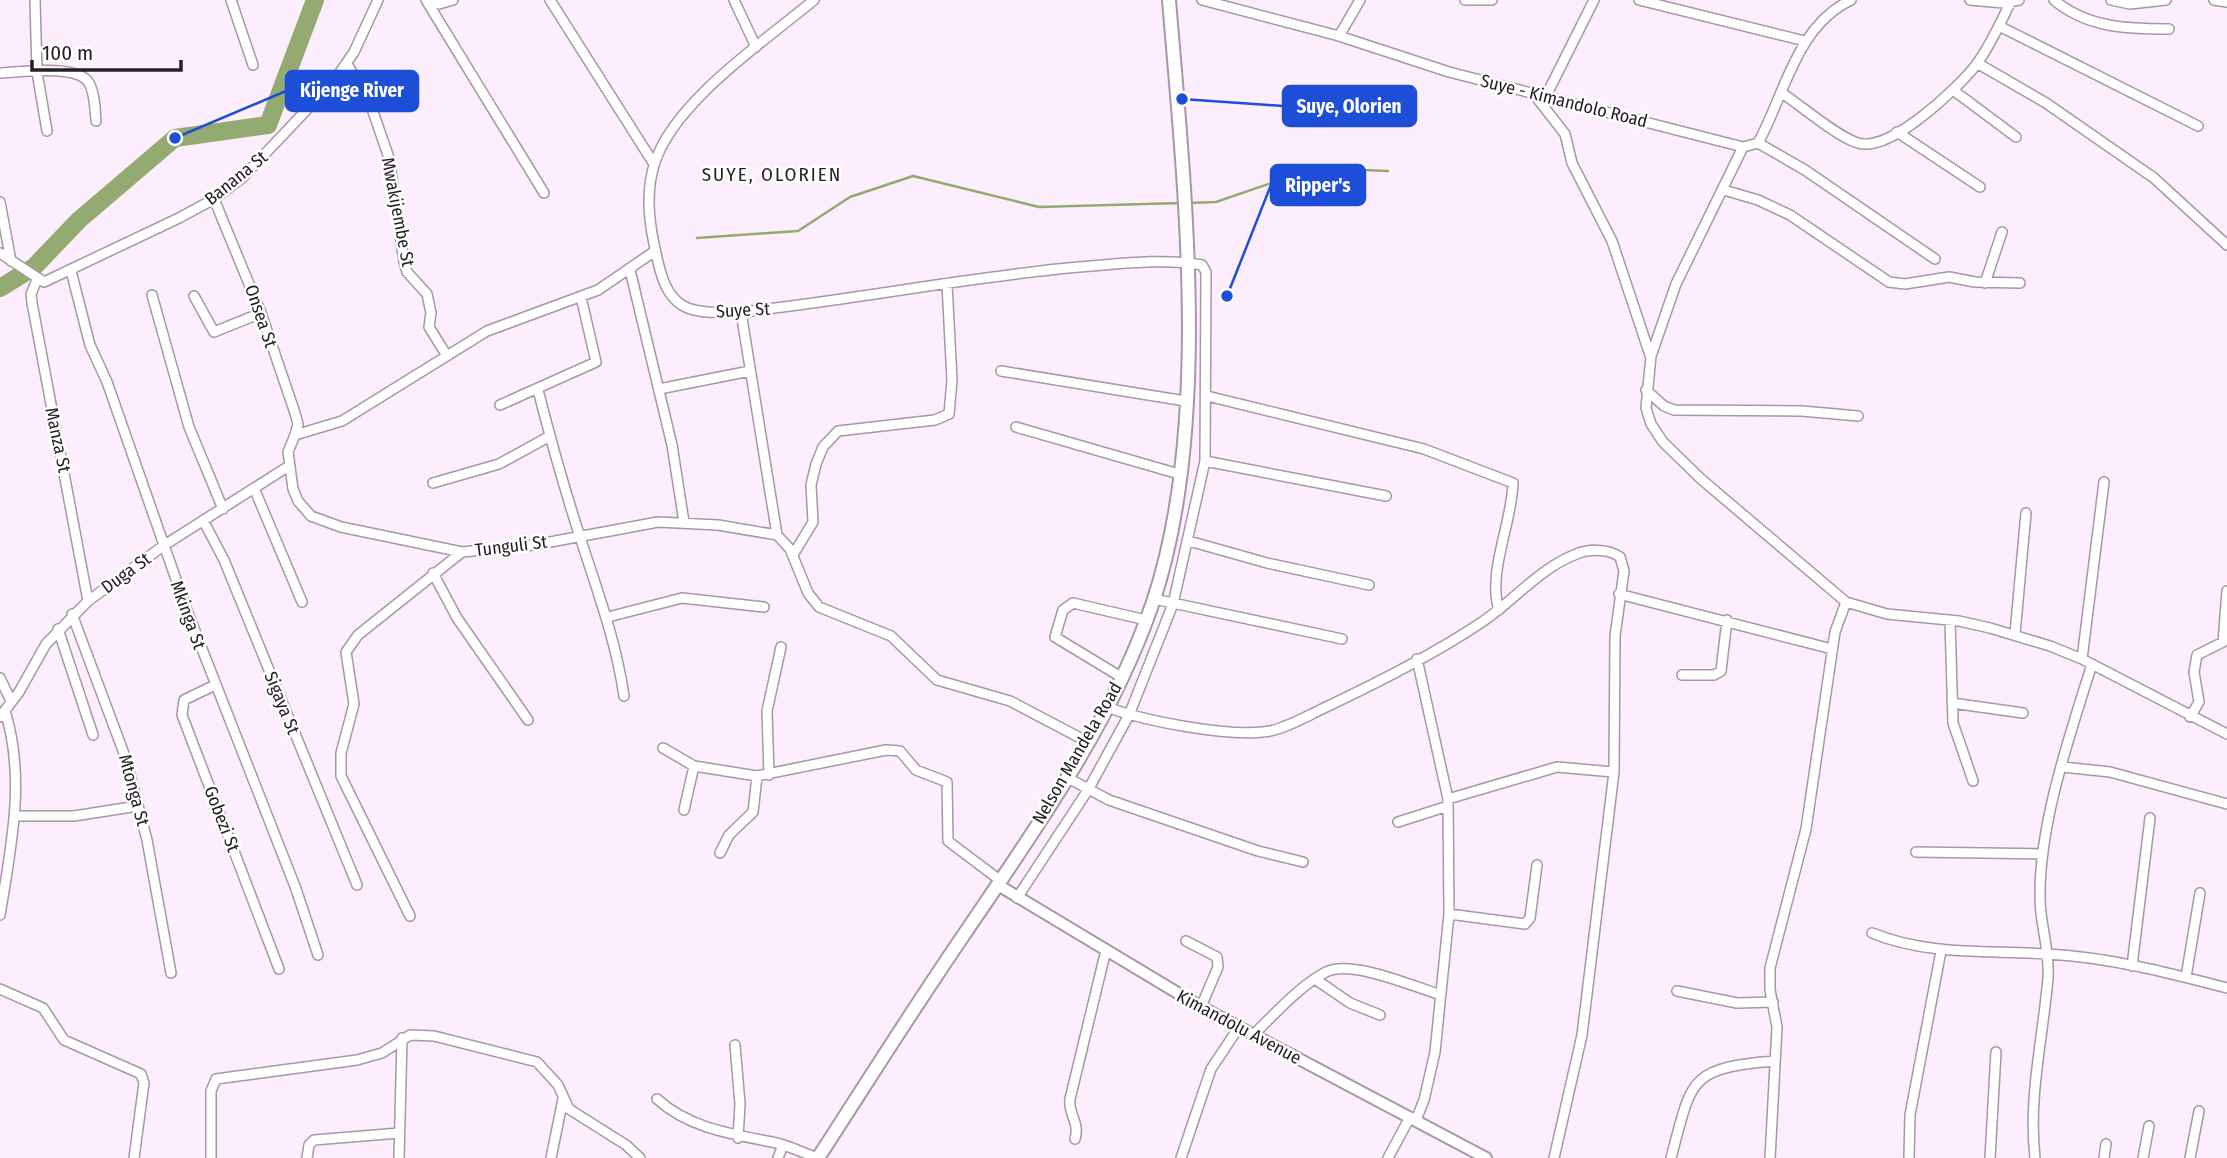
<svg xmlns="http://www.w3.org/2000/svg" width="2227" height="1158" viewBox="0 0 2227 1158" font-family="'Fira Sans Condensed',sans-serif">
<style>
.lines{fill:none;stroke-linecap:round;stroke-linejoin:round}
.stream{stroke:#93ab70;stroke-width:2.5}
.river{stroke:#93ab70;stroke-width:18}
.minor-casing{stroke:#a698a6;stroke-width:12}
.tertiary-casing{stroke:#a698a6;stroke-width:14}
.secondary-casing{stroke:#a698a6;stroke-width:16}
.minor{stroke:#fff;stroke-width:9}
.tertiary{stroke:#fff;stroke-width:10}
.secondary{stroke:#fff;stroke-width:12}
.labels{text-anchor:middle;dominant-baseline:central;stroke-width:5;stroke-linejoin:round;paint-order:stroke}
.street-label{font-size:18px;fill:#252025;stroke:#fff}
.neighbourhood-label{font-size:19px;letter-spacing:2px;fill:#252025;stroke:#fff}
.leader{fill:none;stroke:#1d4ed8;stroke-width:2.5}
.callout-dot{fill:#1d4ed8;stroke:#fff;stroke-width:2.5}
.callout{fill:#1d4ed8;stroke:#1d4ed8;stroke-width:2.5}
.callout-label{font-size:19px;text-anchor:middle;font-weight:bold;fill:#fff}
</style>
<rect width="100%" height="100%" fill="#fceefd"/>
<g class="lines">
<path class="stream" d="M1187,203l29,-1 99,-34 73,3
M697,238l101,-7 52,-34 63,-21 126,31 142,-4"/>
<path class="river" d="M0,288l34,-21 45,-47 96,-82 93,-13 47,-125"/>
<defs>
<path id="minor" d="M35,0l2,72 10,59
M231,0l22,65
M426,0l118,193
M428,0l11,4 14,-4
M550,0l104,164
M734,0l22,47
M814,0c-48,40 -139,101 -159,162 -11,33 -5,67 3,100 12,53 35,51 83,50 113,-12 225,-35 338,-45 40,-3 83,-9 123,-2l4,7 -1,189 -32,143 -44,111 -41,75 -71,108
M1202,0l137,36 110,36 294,75 15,-4c27,-49 38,-117 93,-143
M1465,0h27
M1639,0l166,41
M1970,0l34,3 15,-3
M2054,0c33,28 74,29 115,29
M2111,0l19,4 36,-4
M2214,0l13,2
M1999,26l199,100
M1339,36l21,-36
M1977,63l69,40 108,75 73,67
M347,64l22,36 20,58 15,104 3,10 20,22 4,19 -2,14 18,29
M0,73c20,-1 78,-9 89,10 6,11 6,26 7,38
M1953,90l63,47
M1533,93l32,41 7,29 40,78 38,114
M1782,93c18,12 57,45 76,50 32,10 100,-55 118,-78 14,-19 24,-41 34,-62
M1546,96l48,-96
M1897,132l83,55
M1758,143l47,27 130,89
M1743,147l-67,137 -25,72 -5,52 5,16 12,18 38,37 145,123 41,12 72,7 31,7 60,18 32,13 145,75
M1724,190l34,10 32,15 99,67 16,2 44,-7 26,5 45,1
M214,199l47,114 34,100 3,11 -3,11
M0,202l11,59
M655,251l-57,39 -111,41 -145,90 -47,14 -7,17 5,37 5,12 13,15 30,11 121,25 72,-7 124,-23 60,3 59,10 13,14 18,44 11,14 72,29 46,44 73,21 78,41
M0,253l44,29 135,-64 35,-19 28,-21 92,-97 20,-29 24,-52
M630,270l42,175 12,77
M71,271l19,74 17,37 79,226 110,281 22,66
M37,280l-6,14 1,9 56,298
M1985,283l17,-51
M152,295l37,132 34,82
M194,296l20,36 47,-19
M741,312l36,223
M1001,371l184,30
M659,389l91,-18
M538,390c13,51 27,101 43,150 17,53 35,101 43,156
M1646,390l18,16 10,4 128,1 56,5
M1207,396l217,53 89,34c-1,40 -26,90 -14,127
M500,405l96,-43 -15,-65
M1016,427l163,47
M1205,461l181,35
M433,483l66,-19 51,-28
M254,488l48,114
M204,522l20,38 133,325
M1189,541l78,22 102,22
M793,555l20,-33 -2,-37 5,-21 7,-17 15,-16 97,-11 14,-6 3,-34 -5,-96
M433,573l24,45 71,102
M1619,594l213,55
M1154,599l188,40
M72,614l54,145 21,81 24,133
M608,617l74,-19 82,9
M1950,620l3,103 20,58
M58,629l35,106
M2015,634l11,-121
M2082,659l22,-177
M1682,675h32l7,-4 6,-51
M1121,677l-66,-40 8,-27 10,-7 73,17
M0,678l11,23
M215,685l-31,15 -2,15 97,254
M1952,703l71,10
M1107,707c37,14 124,31 163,24 19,-4 37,-15 54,-23 53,-25 107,-52 155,-84 33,-21 58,-54 95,-69 14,-6 33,-7 46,2l4,14 -9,65 -1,136 -32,263 -28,123
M0,717l19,-25 27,-48 42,-43 75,-55 126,-80
M2190,717l9,-15 -5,-30 3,-17 26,-13 4,-51
M663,748l31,18 63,10 129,-26 14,1 16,19 31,12 1,59 53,40
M2063,767l47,5 117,32
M769,775l-2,-64 14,-64
M1066,777l43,23 149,51 45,11
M1448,799l109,-32 57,5
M684,810l10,-44
M15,816h59l64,-10
M1398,822l50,-16
M1916,852l127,2
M720,853l9,-18 24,-23 4,-36
M1449,914l76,10 5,-6 7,-53
M0,915c11,-68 26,-137 5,-204
M410,916l-69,-140v-23l13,-49 -8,-52 12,-17 104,-83
M1872,933c57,23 115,17 175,21 61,3 122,19 180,34
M1186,941l31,16 1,10 -17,40
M2132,966l18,-148
M2186,977l14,-84
M1315,979l35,24 30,12
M0,989l43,19 21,32 77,34 3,9 -10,75
M1677,991l60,12 36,-1
M1252,1036c22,-21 47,-50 74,-64 25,-13 89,15 115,23
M735,1045l5,59 -2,34
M657,1099c32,29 74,35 115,43 16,3 31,11 46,16
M1416,1120l8,-20 11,-48 14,-138 -1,-115 -31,-140
M1075,1139c5,-17 -7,-24 -5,-40l36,-149
M211,1158v-67l5,-12 141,-19 25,-7 28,-18 24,1 103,26 21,23 11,24 57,36 14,13
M307,1158l2,-13 5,-5 85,-7
M399,1158l3,-120
M551,1158l12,-59
M778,1158l5,-13
M1181,1158l30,-89 28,-42
M1388,1158l22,-41
M1671,1158c21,-79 17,-90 104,-97
M1770,1158l7,-131 -7,-37v-22l36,-139 29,-197 11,-30
M1909,1158l1,-43 31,-164
M1990,1158l6,-106
M2035,1158c-7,-61 8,-120 13,-180 2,-28 -8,-53 -8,-80 -1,-75 30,-163 52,-234
M2104,1158l2,-14
M2143,1158l6,-32
M2190,1158l9,-47"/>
<path id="tertiary" d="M998,885l203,122 285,151"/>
<path id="secondary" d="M818,1158c48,-74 95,-149 145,-222 71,-105 149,-213 190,-334 59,-176 31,-419 16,-602"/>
</defs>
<use href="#minor" class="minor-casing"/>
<use href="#tertiary" class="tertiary-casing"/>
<use href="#secondary" class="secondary-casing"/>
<use href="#minor" class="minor"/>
<use href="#tertiary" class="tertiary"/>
<use href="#secondary" class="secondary"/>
</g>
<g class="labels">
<g class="street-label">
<text transform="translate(1564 101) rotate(14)">Suye - Kimandolo Road</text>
<text transform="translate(236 178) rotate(-39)">Banana St</text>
<text transform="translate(398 212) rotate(79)">Mwakijembe St</text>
<text transform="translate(743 310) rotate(-3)">Suye St</text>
<text transform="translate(261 316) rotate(71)">Onsea St</text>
<text transform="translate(58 440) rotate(78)">Manza St</text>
<text transform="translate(511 546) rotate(-7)">Tunguli St</text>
<text transform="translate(126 573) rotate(-36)">Duga St</text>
<text transform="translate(188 615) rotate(70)">Mkinga St</text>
<text transform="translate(282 703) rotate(68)">Sigaya St</text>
<text transform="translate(1077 753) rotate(-60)">Nelson Mandela Road</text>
<text transform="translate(134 790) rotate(75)">Mtonga St</text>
<text transform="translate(222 819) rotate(69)">Gobezi St</text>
<text transform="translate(1239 1027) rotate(28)">Kimandolu Avenue</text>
</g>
<g class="neighbourhood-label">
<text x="772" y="174">SUYE, OLORIEN</text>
</g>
</g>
<path class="leader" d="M175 138L286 91M1182 99L1283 106M1227 296L1271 185"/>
<g class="callout-dot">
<circle cx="175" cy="138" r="7"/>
<circle cx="1182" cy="99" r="7"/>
<circle cx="1227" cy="296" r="7"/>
</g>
<g class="callout">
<rect x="286" y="71" width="132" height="40" rx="7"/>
<rect x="1283" y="86" width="133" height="40" rx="7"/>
<rect x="1271" y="165" width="94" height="40" rx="7"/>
</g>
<g class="callout-label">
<text x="352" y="97">Kijenge River</text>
<text x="1349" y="113">Suye, Olorien</text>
<text x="1318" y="192">Ripper's</text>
</g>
<path d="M32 60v10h149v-10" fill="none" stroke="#252025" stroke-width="3.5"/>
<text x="42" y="60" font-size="21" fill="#252025" stroke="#ffffff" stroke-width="5" paint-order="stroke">100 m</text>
</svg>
